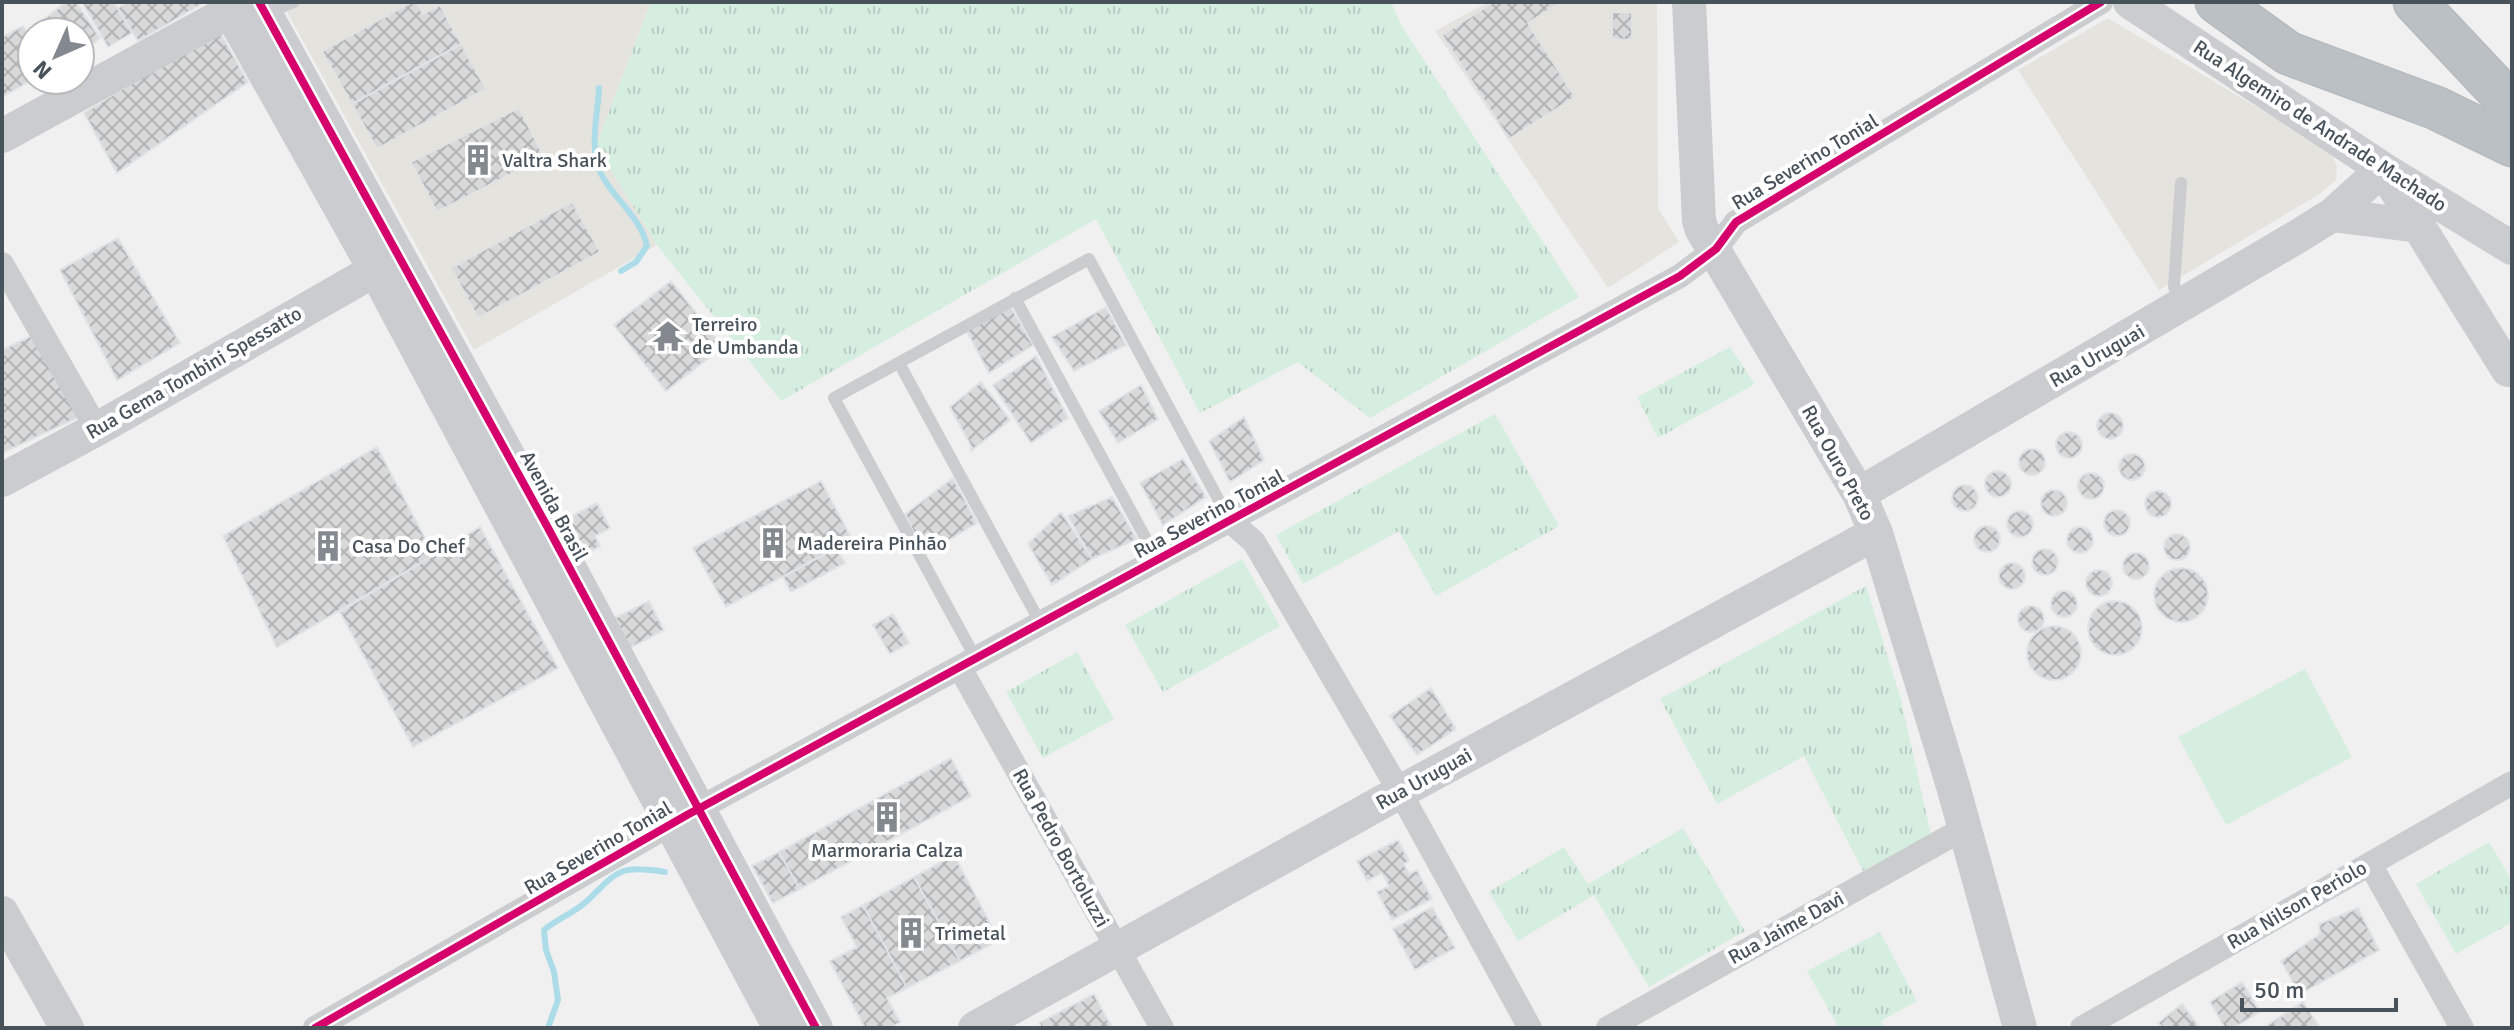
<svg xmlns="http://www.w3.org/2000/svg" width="2514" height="1030" viewBox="0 0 2514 1030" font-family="Signika,sans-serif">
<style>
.commercial{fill:#e5e3de}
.grass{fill:url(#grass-tufts)}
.pitch{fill:#d6eedf}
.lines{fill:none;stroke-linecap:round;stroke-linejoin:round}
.stream{stroke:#addce9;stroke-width:6}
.building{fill:url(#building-cross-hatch);stroke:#e1e2e3;stroke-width:2}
.highway-casing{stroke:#b5babe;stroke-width:45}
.lane{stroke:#caccce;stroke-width:12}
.street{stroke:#caccce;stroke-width:24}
.secondary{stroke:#cbcccf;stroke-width:34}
.highway{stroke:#bbc0c4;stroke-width:42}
.cycleway-casing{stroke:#fff;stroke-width:13}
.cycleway{stroke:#d6006c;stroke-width:8}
.labels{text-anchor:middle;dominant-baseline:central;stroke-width:8;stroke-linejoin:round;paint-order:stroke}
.street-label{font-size:20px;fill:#48525b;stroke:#fff}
.poi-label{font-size:20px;fill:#48525b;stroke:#fff;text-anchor:start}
</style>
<defs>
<pattern id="grass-tufts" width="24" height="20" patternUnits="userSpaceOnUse" patternTransform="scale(2)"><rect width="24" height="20" fill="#d6eedf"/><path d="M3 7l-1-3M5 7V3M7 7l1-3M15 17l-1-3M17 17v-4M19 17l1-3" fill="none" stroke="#b9cec2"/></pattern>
<pattern id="building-cross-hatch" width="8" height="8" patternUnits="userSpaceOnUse" patternTransform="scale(2)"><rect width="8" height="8" fill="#d9d9da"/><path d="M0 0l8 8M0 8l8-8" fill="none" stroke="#b2b3b4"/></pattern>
</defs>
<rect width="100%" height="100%" fill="#f0f0f0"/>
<path class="commercial" d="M304,2h347l-55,144 61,99 -183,105 -187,-338z
M1488,2h169l1,206 21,34 -71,46 -173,-257z
M2108,18l222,133 7,15 -1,14 -15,13 -162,97 -141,-220z"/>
<path class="grass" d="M651,2h740l10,23 178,272 -209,121 -72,-56 -98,51 -104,-194 -315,182 -124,-156 -61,-99z
M1730,347l25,37 -97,54 -21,-41z
M1495,414l64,112 -123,70 -37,-65 -96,53 -27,-49z
M1242,559l38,67 -117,66 -38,-67z
M1866,586l35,114 30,135 -68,36 -59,-115 -87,48 -57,-105z
M1077,652l37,67 -71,39 -37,-66z
M1683,828l62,103 -96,56 -55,-92 -76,46 -29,-49 75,-45 24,37z
M2489,842l23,39v41l-56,32 -40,-70z
M1880,932l37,69 -36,20 3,7h-45l-32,-57z"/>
<path class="pitch" d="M2305,669l47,88 -126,68 -48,-88z"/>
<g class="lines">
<path class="stream" d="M599,88c-1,22 -7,49 -3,71 5,31 44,53 51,87l-11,16 -15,9
M548,1028l10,-28 -4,-28 -8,-22 -2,-20c13,-11 30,-17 43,-29 31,-30 32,-37 78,-29"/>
</g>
<path class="building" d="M66,2h10l24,36 -20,16v-22h-44l-2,-5z
M82,2h32l18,31 -24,14z
M128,2h70l2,3 -62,36 -20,-33z
M412,2h4l7,12 17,-9 21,39 -109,60 -30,-53z
M1494,2h67l-33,21 47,74 -66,42 -67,-104z
M1612,12l20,1v27l-20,-1z
M23,26l9,16v38l-30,17v-60z
M218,29l30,53 -131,91 -33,-60z
M461,44l25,45 -109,60 -25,-45z
M519,108l25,49 -107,55 -26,-50z
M572,202l28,50 -122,66 -27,-50z
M118,238l62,105 -63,37 -57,-110z
M671,281l52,66 -57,44 -52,-66z
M1011,307l22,38 -44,28 -24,-45z
M1106,307l20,38 -52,26 -22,-34z
M33,335l48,81 -79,37v-103z
M1036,356l32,62 -37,25 -38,-58z
M981,382l29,38 -39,31v-5l-21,-39z
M1141,385l17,34 -40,24 -19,-32z
M2097 426a13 13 0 1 1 26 0a13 13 0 1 1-26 0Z
M1244,417l20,43 -34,22 -21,-41z
M2056 445a13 13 0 1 1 26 0a13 13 0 1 1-26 0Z
M377,447l57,108 -157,92 -54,-111z
M2019 462a13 13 0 1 1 26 0a13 13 0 1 1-26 0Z
M2119 467a13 13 0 1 1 26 0a13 13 0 1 1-26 0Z
M1183,459l23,38 -43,28 -23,-42z
M1985 484a13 13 0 1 1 26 0a13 13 0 1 1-26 0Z
M2078 486a13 13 0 1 1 26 0a13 13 0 1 1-26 0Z
M953,478l24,45 -53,32 -19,-41z
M821,481l31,58 -126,68 -33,-59z
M1952 498a13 13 0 1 1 26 0a13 13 0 1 1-26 0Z
M2041 503a13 13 0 1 1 26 0a13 13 0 1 1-26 0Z
M2145 504a13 13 0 1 1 26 0a13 13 0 1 1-26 0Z
M1112,497l25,42 -45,20 -24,-43z
M597,503l13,25 -15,8 5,10 -18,10 -19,-35z
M2104 523a13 13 0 1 1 26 0a13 13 0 1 1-26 0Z
M2007 524a13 13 0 1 1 26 0a13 13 0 1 1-26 0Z
M1061,512l31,47 -40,26 -24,-41z
M1974 539a13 13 0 1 1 26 0a13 13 0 1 1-26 0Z
M480,527l78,141 -145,79 -73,-135z
M2067 540a13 13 0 1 1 26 0a13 13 0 1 1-26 0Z
M2164 547a13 13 0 1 1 26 0a13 13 0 1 1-26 0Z
M836,548l9,15 -54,29 -8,-15z
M2032 562a13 13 0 1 1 26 0a13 13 0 1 1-26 0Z
M2123 566a13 13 0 1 1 26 0a13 13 0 1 1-26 0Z
M1999 576a13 13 0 1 1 26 0a13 13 0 1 1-26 0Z
M2154 595a27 27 0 1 1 54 0a27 27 0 1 1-54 0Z
M2086 583a13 13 0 1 1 26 0a13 13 0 1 1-26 0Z
M2051 604a13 13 0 1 1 26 0a13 13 0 1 1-26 0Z
M2088 628a27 27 0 1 1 54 0a27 27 0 1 1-54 0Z
M649,601l15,29 -34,18 -15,-30z
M2018 619a13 13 0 1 1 26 0a13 13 0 1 1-26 0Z
M893,614l16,29 -19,11 -17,-29z
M2027 653a27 27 0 1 1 54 0a27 27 0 1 1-54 0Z
M1431,688l25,41 -39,26 -27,-39z
M951,758l20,38 -171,93 -21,-37z
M1398,840l11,21 -5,3 5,10 8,-4 15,29 -40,21 -15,-28 12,-6 -7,-13 -15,8 -10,-20z
M779,852l21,37 -27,14 -21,-37z
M954,855l45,85 -39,21 -46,-84z
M914,877l46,84 -53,27 -44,-83z
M863,905l44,83 -20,10 13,24 -10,6h-25l-35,-67 27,-14 -16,-30z
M1432,907l23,41 -40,22 -22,-41z
M2358,908l21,42 -79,44 -19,-33 39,-27 -1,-10z
M2242,982l18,30 -27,16h-8l-15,-26z
M1094,994l18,34h-70l-3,-5z
M2303,1002l17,26h-57z
M2182,1004l18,24h-37l-5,-5z"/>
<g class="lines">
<defs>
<path id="highway" d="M2217,2l71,51 148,55 76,37
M2415,2l97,103"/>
</defs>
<use href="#highway" class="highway-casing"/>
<path class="lane" d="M269,2l13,5 12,-5
M2181,183l-7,104 8,16
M1015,298l142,261
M899,363l142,261
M976,659l-142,-261 255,-139 141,262"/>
<path class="street" d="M2,264l95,165
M1230,521l24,21 146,250 130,236
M960,668l202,360
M2370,864l92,164
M315,1028l372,-213 993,-539 36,-27 20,-27 365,-220
M1608,1028l357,-200
M2082,1028l430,-245"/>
<path class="secondary" d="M225,2l150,268 405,758
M259,2l289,526 268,500
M1689,2l10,219 3,9 157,264 17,39 77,253 67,242
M2130,2l253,167 129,79
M2,136l245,-134
M2332,215l87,11
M2,480l95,-51 299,-171
M1859,494l436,-256 37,-23 51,-46 125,201
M2,913l65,115
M975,1028l425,-236 476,-259"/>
<use href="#highway" class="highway"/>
<defs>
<path id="cycleway" d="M259,2l289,526 268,500
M315,1028l372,-213 993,-539 36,-27 20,-27 365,-220"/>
</defs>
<use href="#cycleway" class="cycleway-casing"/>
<use href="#cycleway" class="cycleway"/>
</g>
<defs>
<symbol id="building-bare" viewBox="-9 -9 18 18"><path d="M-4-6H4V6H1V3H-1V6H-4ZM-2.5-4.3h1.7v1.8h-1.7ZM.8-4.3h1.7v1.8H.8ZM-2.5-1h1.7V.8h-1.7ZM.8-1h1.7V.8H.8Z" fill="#83898f" stroke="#fff" stroke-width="2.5" paint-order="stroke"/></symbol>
<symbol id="temple-bare" viewBox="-9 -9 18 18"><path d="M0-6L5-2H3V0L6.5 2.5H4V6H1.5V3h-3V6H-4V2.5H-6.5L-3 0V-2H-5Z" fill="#83898f" stroke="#fff" stroke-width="2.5" paint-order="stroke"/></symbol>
</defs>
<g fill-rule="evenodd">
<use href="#building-bare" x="456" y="138" width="44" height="44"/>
<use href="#temple-bare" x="646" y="314" width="44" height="44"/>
<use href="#building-bare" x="751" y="521" width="44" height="44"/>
<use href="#building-bare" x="306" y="524" width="44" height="44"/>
<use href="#building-bare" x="865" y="795" width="44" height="44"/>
<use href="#building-bare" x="889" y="911" width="44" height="44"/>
</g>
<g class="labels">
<g class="street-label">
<text transform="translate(2320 126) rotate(33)">Rua Algemiro de Andrade Machado</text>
<text transform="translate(1805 162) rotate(-31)">Rua Severino Tonial</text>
<text transform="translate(2097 356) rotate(-30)">Rua Uruguai</text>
<text transform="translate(194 373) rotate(-30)">Rua Gema Tombini Spessatto</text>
<text transform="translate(1838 463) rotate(61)">Rua Ouro Preto</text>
<text transform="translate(554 506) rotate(62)">Avenida Brasil</text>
<text transform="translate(1209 514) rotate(-28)">Rua Severino Tonial</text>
<text transform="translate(1424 779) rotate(-29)">Rua Uruguai</text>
<text transform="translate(598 848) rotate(-30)">Rua Severino Tonial</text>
<text transform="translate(1061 848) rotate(61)">Rua Pedro Bortoluzzi</text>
<text transform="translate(2297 905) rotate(-30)">Rua Nilson Periolo</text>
<text transform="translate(1786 928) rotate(-29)">Rua Jaime Davi</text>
</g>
<g class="poi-label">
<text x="502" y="160">Valtra Shark</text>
<text x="692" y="324">Terreiro<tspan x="692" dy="23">de Umbanda</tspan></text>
<text x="797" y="543">Madereira Pinhão</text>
<text x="352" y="546">Casa Do Chef</text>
<text x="887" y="850" text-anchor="middle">Marmoraria Calza</text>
<text x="935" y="933">Trimetal</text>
</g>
</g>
<rect width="2514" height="1030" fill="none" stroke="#48525b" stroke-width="8"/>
<g transform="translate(56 56) rotate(225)"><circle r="38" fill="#ffffff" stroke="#b6babd" stroke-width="2"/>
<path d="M0-6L14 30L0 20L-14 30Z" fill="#83898f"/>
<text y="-12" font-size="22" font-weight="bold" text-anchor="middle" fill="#48525b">N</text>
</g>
<path d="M2242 998v12h154v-12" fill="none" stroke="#48525b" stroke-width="4"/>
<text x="2254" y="998" font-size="24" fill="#48525b" stroke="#ffffff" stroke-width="6" paint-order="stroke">50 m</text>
</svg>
